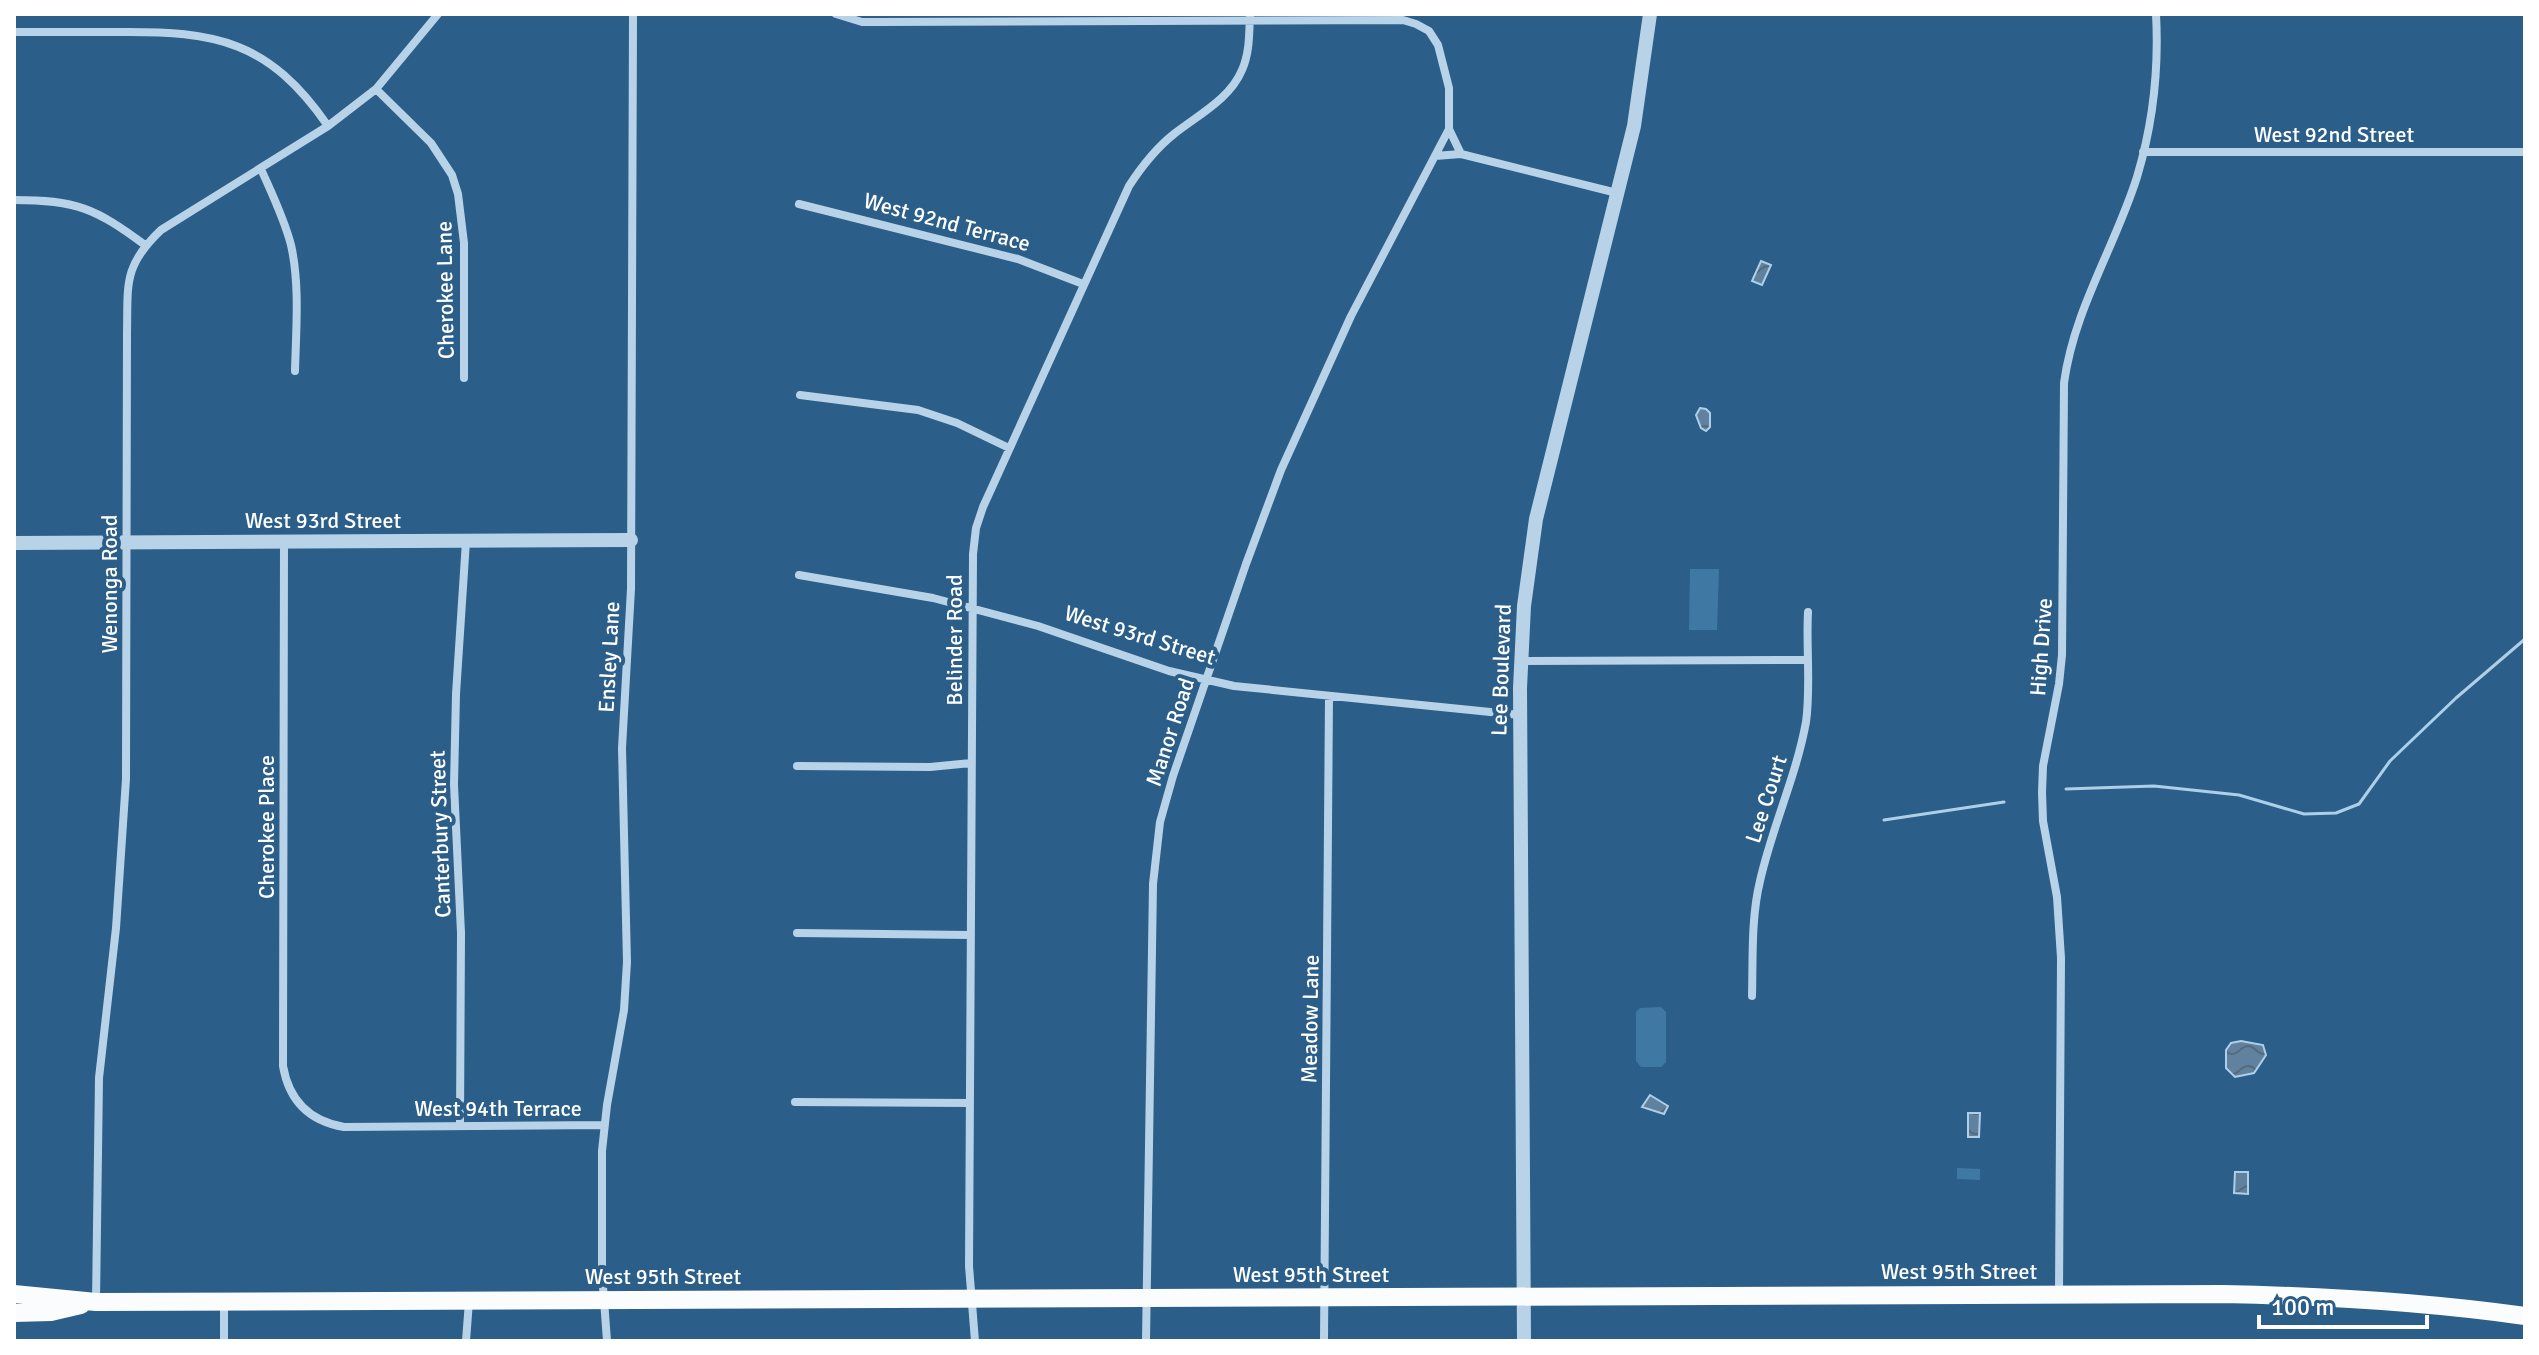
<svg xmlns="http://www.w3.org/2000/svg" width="2539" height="1355" viewBox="0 0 2539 1355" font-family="Signika,sans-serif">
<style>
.park{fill:#4078a4}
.water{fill:url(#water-waves);stroke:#adcfe8;stroke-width:2}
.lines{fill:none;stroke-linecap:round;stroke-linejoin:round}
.stream{stroke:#adcfe8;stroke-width:3}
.minor{stroke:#b8d3e8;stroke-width:8}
.tertiary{stroke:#b8d3e8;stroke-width:14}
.primary{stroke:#fafcfe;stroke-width:18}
.labels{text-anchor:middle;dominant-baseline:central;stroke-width:8;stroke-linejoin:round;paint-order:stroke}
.street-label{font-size:22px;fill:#fff;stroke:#2b5e88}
</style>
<defs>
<pattern id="water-waves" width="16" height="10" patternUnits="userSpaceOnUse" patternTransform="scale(2)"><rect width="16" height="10" fill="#60829e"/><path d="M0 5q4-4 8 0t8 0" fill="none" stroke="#576a79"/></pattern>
</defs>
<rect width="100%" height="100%" fill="#2b5e88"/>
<path class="park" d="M1690,569h29l-2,61h-28z
M1661,1007l5,5v50l-5,5h-20l-5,-6v-49l4,-4z
M1957,1168l23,1v11l-23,-1z"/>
<path class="water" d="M1761,261l10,4 -9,20 -10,-4z
M1700,408l6,1 4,4v14l-4,4 -5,-3 -5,-13z
M2241,1041l22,4 3,10 -12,18 -19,4 -9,-9v-18l5,-7z
M1650,1095l18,11 -4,8 -22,-7z
M1968,1113h12l-1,24h-11z
M2235,1172h13v22l-14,-1z"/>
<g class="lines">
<path class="stream" d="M2066,789l88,-3 85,9 65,19 32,-1 23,-9 31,-43 66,-63 69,-59
M1884,820l120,-18"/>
<path class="minor" d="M836,14l26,8h17l524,-2 13,4 13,7 9,14 11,43v41l-98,187 -70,154 -35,94 -73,212 -13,46 -7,62 -7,457
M14,32c35,0 69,0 104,0 99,-1 151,9 210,94
M376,89l55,54 21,32 6,19 6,49v135
M1449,129l12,25
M2143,152h382
M1435,156l26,-2 156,39
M261,169c11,25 23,49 30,76 9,40 5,85 4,126
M14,200c62,0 81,8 131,45
M799,204l219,55 65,25
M800,395l118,15 39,13 52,25
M284,542l-1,524c6,35 26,55 61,61l260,-2
M799,575l134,23 105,28 131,45 65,15 286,29
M1521,661l287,-1
M797,766l133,1 41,-4
M797,933l174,2
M1752,996c1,-38 -1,-78 8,-115 12,-54 36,-104 46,-159 5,-36 0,-73 2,-110
M795,1102l175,1
M460,1126l1,-193 -7,-148 2,-91 10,-153
M2059,1294l2,-336 -4,-61 -14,-76 -1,-29 1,-26 16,-82 3,-29 2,-272c10,-74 51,-136 73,-206 16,-53 22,-108 19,-163
M96,1302l3,-224 17,-150 10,-149 1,-446c1,-49 -4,-67 34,-103l167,-104 48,-37 62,-75
M224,1341v-39
M466,1341l3,-40
M607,1341l-5,-68v-122l5,-46 17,-95 3,-48 -5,-214 9,-159 2,-575
M975,1341l-6,-75 4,-712 3,-26 7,-21 146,-321c13,-20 26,-37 45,-52 24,-19 56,-35 68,-64 8,-18 7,-37 8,-56
M1324,1341l5,-644"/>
<path class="tertiary" d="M14,543l617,-3
M1524,1341l-4,-653 4,-82 12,-87 98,-393 16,-112"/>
<path class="primary" d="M14,1294l82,8 2127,-8c102,2 201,8 302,22
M14,1313l37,-1 30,-7"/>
</g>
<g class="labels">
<g class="street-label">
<text x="2334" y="134">West 92nd Street</text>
<text transform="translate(947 222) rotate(15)">West 92nd Terrace</text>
<text transform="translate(445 290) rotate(-91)">Cherokee Lane</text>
<text x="323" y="520">West 93rd Street</text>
<text transform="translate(109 584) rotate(-90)">Wenonga Road</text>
<text transform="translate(1140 635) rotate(17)">West 93rd Street</text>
<text transform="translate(954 640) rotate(-90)">Belinder Road</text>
<text transform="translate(2041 647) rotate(-86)">High Drive</text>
<text transform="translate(609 657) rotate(-87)">Ensley Lane</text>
<text transform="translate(1501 670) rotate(-88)">Lee Boulevard</text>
<text transform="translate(1170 732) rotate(-72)">Manor Road</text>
<text transform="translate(1766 799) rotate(-72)">Lee Court</text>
<text transform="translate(266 827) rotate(-90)">Cherokee Place</text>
<text transform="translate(440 834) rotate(-92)">Canterbury Street</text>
<text transform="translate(1310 1019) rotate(-89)">Meadow Lane</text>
<text x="498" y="1108">West 94th Terrace</text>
<text x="1959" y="1271">West 95th Street</text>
<text x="1311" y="1274">West 95th Street</text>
<text x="663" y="1276">West 95th Street</text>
</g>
</g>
<rect width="2539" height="1355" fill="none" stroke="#ffffff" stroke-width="32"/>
<path d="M2259 1315v12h168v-12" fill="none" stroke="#ffffff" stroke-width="4"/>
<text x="2271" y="1315" font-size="24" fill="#ffffff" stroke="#2b5e88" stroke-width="6" paint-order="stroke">100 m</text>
</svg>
